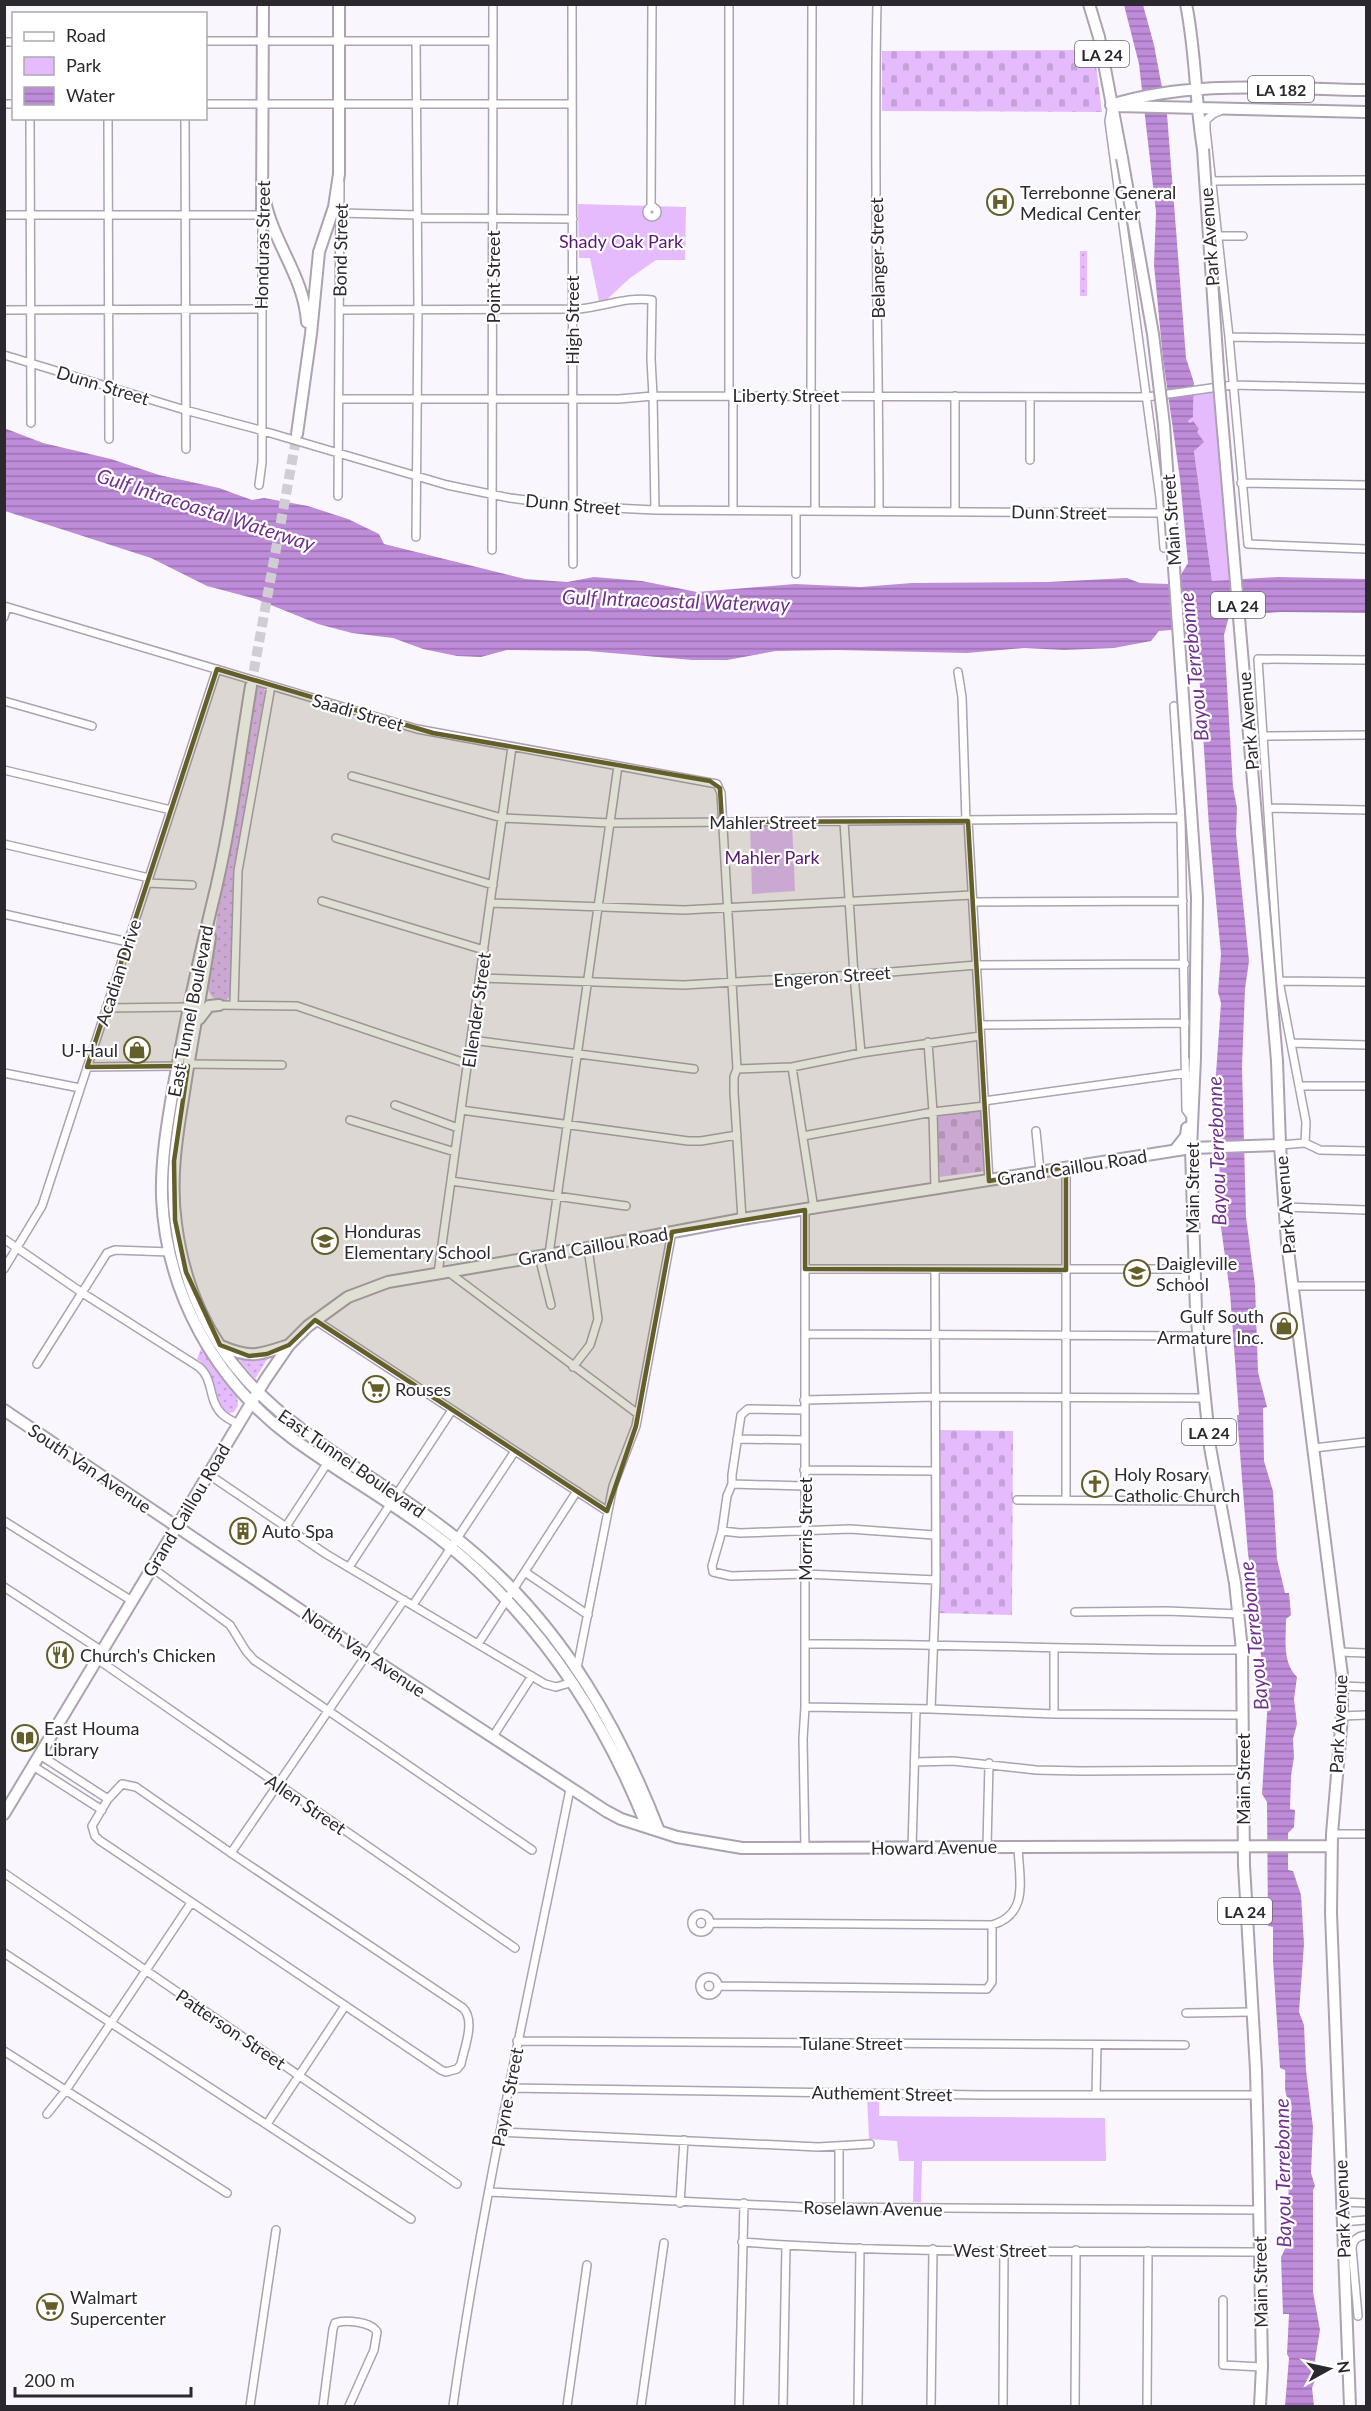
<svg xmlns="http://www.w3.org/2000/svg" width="1371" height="2411" viewBox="0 0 1371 2411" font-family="Lato,sans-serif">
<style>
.grass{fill:url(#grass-dots)}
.cemetery{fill:url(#cemetery-stones)}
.green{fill:#e5bbfd}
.water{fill:url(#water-rules)}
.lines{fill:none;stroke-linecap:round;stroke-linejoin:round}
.secondary-tunnel{stroke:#d1cdd4;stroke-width:10;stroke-dasharray:10 5;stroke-linecap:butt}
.minor-casing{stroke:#aca2b2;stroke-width:10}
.secondary-casing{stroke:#aca2b2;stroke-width:14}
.primary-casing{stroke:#aca2b2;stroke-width:14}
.minor{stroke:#fff;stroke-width:7}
.secondary{stroke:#fff;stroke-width:10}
.primary{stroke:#fff;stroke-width:10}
.primary-bridge-casing{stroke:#aca2b2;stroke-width:14;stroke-linecap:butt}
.primary-bridge{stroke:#fff;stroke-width:10}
.marked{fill:#635e2a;fill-opacity:0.2;stroke:#635e2a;stroke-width:4.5;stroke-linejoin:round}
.labels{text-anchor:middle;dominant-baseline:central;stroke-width:4.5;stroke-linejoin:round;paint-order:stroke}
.shield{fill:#fff;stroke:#6b686d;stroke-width:1.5}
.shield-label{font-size:16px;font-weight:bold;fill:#2c282f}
.poi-label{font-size:18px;fill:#2c282f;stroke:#fff;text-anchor:start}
.street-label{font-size:18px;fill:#2c282f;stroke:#fff}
.park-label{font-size:18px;fill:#591774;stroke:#fff}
.water-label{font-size:20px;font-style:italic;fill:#70318d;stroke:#fff}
</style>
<defs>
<pattern id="grass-dots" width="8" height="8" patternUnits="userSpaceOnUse" patternTransform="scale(1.5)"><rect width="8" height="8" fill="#e5bbfd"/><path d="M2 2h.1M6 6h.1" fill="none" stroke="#c5a1d9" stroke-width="1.8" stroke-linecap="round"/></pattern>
<pattern id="cemetery-stones" width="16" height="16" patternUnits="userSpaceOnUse" patternTransform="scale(1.5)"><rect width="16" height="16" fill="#e5bbfd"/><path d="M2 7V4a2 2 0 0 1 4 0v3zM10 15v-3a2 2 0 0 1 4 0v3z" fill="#c5a1d9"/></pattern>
<pattern id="water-rules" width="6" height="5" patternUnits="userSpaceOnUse" patternTransform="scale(1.5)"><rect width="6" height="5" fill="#be8cd9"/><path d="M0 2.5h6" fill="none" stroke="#9b72b0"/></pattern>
</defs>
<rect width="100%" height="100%" fill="#faf6fd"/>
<path class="grass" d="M1080,251h7v45h-7z
M259,684l4,2 2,5 -31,181 -2,121 -5,7c-9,2 -16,-1 -19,-11l14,-113 31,-175z
M202,1346l35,49 1,11 -4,6 -5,1c-19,-13 -9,-39 -32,-54z
M235,1355l34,1 -14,23z"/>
<path class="cemetery" d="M1094,50l8,62 -220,-1v-60z
M982,1109l3,62 -45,6 -3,-62z
M939,1430l74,1 -1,184 -75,-2 3,-30z"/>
<path class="green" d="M578,204l108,3 -1,53h-29l-26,18 -30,28 -10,-48h-11z
M1221,387l14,192 -23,3 -18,-132 2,-18 3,-2 -11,-9 5,-4 1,-26z
M750,823h42l3,68 -43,3z
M867,2097h12v19l226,2 1,43h-184l-1,41h-8l1,-41h-15l-2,-20 -28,-2z"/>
<path class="water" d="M1124,5h19l11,40 13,69 19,244 8,25 -1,34 -5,4 2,2 3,-2 6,8 -2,3 7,10 -10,9 18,130 66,-4 88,2v34l-85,-1 -52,4 -5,19 9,152 4,21 -1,26 13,127 -4,28 -3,78 4,150 9,68 3,87 9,35 -4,1 1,53 9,30 4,68 8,34h4l2,22 -5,4c0,20 -4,43 11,58l-3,22 3,25 -4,15 1,18 -3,19 -1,33 5,1 -1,17 -6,6v37l5,1 8,24 3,49 -5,68 5,13 2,45 7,57 -2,46 4,13 -2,4v102l7,38 -5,30 2,15 -5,13 2,18h-29l4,-48 -2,-4 2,-40h-6l-2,-57 6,-12 3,-102c-10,-18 5,-24 1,-41 -2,-8 -3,0 -5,-8 -2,-7 0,-17 -1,-24l-5,-2 -7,-108v-33l-5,-1 -1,-124 -5,-8 6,-96 -6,-27 -4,-57 -10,-60 -11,-139h2l-9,-122 -10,-73 -1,-95 -3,-51 5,-71 -3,-11 3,-38 -12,-127 -11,-171 -15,-27 -24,2 -8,10 -37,7 -50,2 -40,-2 -57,5 -130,-3 -61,1 -49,9h-35l-104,-9 -81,-1 -26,7 -24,-1 -34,-7 -30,-11 -41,-5 -34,-9 -62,-25 -49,-13 -56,-28 -146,-47 -1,-83 39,15 68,16 48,16 60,13 33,12 12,-2 44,8 40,13 31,15 5,10 141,35 42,3 27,-5 48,4 55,11 98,-8 66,3 51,-4 136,-1 79,-4 13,5 29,1 11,-8 8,-13 -8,-84 -17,-120 -9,-94 2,-53 -17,-148z"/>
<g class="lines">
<path class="secondary-tunnel" d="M251,686l46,-252"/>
<defs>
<path id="minor" d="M572,4l1,560
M729,4v392
M877,4c-4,169 2,338 2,507
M206,41h287
M416,41l2,267 -2,229
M4,42h10
M4,104h10
M206,104h366
M1111,110l-2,11 51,377 4,50
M1220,111l-7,3 -7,6v10l23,207 19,207 118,5
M30,118l1,305
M108,118l1,321
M185,118l1,331
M1211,181l155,-1
M647 212a5 5 0 1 1 10 0a5 5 0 1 1-10 0Z
M651,207l1,-203
M340,213l77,2
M4,215h258v247l-3,23
M417,218l156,1
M1217,236h26
M4,310l257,-1
M339,310l240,-1c25,-2 48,-13 73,-9l-1,59 2,37 2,114
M1229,337l137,2
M4,355l181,55 75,20 187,55 63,13 62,8 83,4 506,3
M811,395l1,-391
M815,395v116
M955,396v115
M1030,397v63
M339,399h280l34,-3 494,1 86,-12 133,3
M1241,483l125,2
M338,496l2,-313
M733,510v-114
M796,511v63
M492,550l1,-546
M4,606l413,123 300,55 4,9 16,276 -3,8v15l8,127
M4,617l3,-10
M958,672l4,25 4,124
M4,701l88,25
M1174,706l7,112 5,292 6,8
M1263,736l103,-1
M4,770l167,40
M352,776l150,42 108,5 571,-5
M1268,808l98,2
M968,821l21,360
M844,822l10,153 7,78
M336,838l157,47
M4,844l145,34
M147,883l45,2
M322,901l162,49
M973,902l210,-1
M491,903l193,7 288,-15
M4,914l124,28
M480,978l204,7 170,-10 123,-10 208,-1
M1279,981l87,1
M234,1004l4,-133 33,-185
M219,1005l78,1 171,58
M106,1008l82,-1
M980,1025l206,-2
M472,1040l222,29
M928,1042l5,70 2,77
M1291,1043l75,2
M188,1064l94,1
M87,1067l90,-1
M792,1067l22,142
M737,1069l55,-2 69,-14 119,-17
M4,1073l76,15
M1299,1086h67
M984,1101l202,-28
M395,1105l63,23
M461,1110l227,31h13l36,-6
M350,1120l105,32
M1036,1131l4,40
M803,1136l130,-24 52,-6
M1305,1143l1,-21 -27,-141 -21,-322 108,1
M1280,1145l25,-2 15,7 46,1
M1066,1167v333
M451,1181l175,25
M1285,1207l81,3
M4,1239l77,53 118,75c15,12 9,34 23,47 4,4 11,7 16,10
M549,1254l69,-488
M539,1256l12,49
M4,1269l38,-63 175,-537
M805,1269h388
M447,1271l191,143
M438,1273l74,-526
M1293,1286h73
M315,1320l292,191
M805,1334l393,2
M37,1364l70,-111 8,-3 55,2
M573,1367l17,-22 8,-26 -10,-71
M804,1400l131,-3 269,1
M804,1410l-56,-1 -7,6 -9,60v9l-5,12 -5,35 -10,35 1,6 18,4 74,-2 131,6
M737,1439l67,1
M1314,1448l52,-6
M804,1470l130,1
M208,1474l118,80 219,130 11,3 17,-5
M732,1484l72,2
M1017,1500l201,1
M4,1521l128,80
M285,1528l49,-75
M722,1531l18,2 110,-4 84,6
M151,1567l79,58 16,26 8,9 278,190
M349,1567l103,-157
M525,1572l63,43
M4,1587l98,64
M413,1605l102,-154
M1075,1612l92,-1 72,3
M478,1644l99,-153
M805,1644c146,-1 291,7 437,6
M1054,1649v65
M1339,1652l27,1
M97,1659l418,289
M577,1668l36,-182 23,-60 36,-194
M1342,1686l24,1
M805,1707l126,2 123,5 189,1
M931,1709l5,-129 -1,-310
M1342,1716l24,-1
M492,1738l40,-62
M40,1755l68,44
M915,1762l38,-1 83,9 44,1 163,-1
M33,1766l69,44
M122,1784l14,3 95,66 232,155c13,13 1,40 -2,56l-4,5 -11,3 -5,-2 -342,-230 -4,-4 -3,-10 16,-27z
M1332,1834h34
M987,1847l2,-84
M805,1848l-2,-109 2,-32v-497
M912,1848l4,-139
M231,1853l173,-253
M4,1873l453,311
M692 1923a9 9 0 1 1 18 0a9 9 0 1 1-18 0Z
M711,1923l281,2c38,-11 27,-47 26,-78
M4,1953l407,266
M700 1986a9 9 0 1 1 18 0a9 9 0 1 1-18 0Z
M718,1986l269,3 5,-7v-57
M1186,2013l66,-1
M517,2041l668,4
M4,2051l223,142
M508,2088l474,7h275
M1096,2095l1,-50
M47,2114l19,-24 125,-187
M267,2124l78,-118
M500,2132l318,15 52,-3
M839,2146v62
M489,2192l313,15 456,3
M1342,2202l24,1
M680,2203l4,-63
M1342,2222l24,-2
M742,2242c170,13 346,8 517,10
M1223,2300v65l39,2
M1358,2316l-6,-68c1,-9 6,-12 14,-13
M250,2406l26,-176
M323,2406l10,-77 2,-6c10,-4 37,-1 42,9l-3,18 -25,56
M453,2406c29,-207 76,-412 117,-617
M567,2406l20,-141
M641,2406l23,-163
M739,2406l5,-203
M783,2406l3,-160
M858,2406l2,-158
M931,2406l2,-157
M1003,2406l1,-156
M1075,2406l1,-156
M1147,2406l1,-155"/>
<path id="secondary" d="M265,201c9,43 39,76 42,121
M262,215l1,-211
M297,434l14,-100 8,-82 15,-45 5,-33v-170
M251,686c-12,73 -21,148 -39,219 -15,62 -28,123 -39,185 -6,35 -12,71 -11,107 4,96 53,184 130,241 61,45 130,80 186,133 76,72 131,159 169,256
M210,937c-8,54 -19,107 -27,162 -7,41 -13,83 -7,125 25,191 182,225 305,335 84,74 138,169 178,272
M199,1019l10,-13 10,-1
M1280,1145l7,97 55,433v41l-10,118 -1,79 19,493
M221,1346c30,13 38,9 68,-1
M4,1410l363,245 239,156 15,8 56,18 65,11 589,-2
M4,1814l261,-434 24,-35 19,-19 40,-29 40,-15 200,-34 154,-29 449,-71"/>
<path id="primary" d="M1089,4l10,33 23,121
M1186,4c10,48 9,97 17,145
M1111,105c82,-26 171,-16 255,-15
M1118,106l248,6
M1195,1058l-4,90 5,163 14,136 25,136 7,67 2,215 12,205 2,73 4,224 -2,39
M1191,1148l89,-3 -3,-84
M1175,1150l11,-14 1,-8"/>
</defs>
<use href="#minor" class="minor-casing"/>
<use href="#secondary" class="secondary-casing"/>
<use href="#primary" class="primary-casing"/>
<use href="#minor" class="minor"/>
<use href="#secondary" class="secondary"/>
<use href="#primary" class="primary"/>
<defs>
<path id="primary-bridge" d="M1203,149l16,235 58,677
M1122,158l31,176 11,91 33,472 -2,161"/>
</defs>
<use href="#primary-bridge" class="primary-bridge-casing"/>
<use href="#primary-bridge" class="primary-bridge"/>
</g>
<path class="marked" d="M217,669l216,64 277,48 10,7 2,34 246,-1 21,360 77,-14v103l-261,-1v-59l-133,22 -36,194 -29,85 -292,-191 -26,25 -22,9 -18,2 -29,-11 -34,-73 -11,-52 -1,-59 14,-95 -101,1z"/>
<defs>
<symbol id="hospital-ring" viewBox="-11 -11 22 22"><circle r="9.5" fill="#fff" stroke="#635e2a" stroke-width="1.5"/><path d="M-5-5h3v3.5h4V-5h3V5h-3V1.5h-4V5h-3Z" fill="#635e2a"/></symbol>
<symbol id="shop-ring" viewBox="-11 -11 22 22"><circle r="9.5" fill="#fff" stroke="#635e2a" stroke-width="1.5"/><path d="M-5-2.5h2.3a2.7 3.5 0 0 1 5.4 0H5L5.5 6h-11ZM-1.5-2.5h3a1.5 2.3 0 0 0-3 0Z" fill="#635e2a"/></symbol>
<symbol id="school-ring" viewBox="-11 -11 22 22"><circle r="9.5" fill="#fff" stroke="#635e2a" stroke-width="1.5"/><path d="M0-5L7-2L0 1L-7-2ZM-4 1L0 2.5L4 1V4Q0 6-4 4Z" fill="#635e2a"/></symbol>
<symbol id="supermarket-ring" viewBox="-11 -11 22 22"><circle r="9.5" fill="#fff" stroke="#635e2a" stroke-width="1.5"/><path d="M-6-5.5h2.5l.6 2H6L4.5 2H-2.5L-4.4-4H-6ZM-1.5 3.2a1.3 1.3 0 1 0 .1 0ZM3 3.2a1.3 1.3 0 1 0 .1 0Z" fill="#635e2a"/></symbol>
<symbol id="church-ring" viewBox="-11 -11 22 22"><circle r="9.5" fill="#fff" stroke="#635e2a" stroke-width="1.5"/><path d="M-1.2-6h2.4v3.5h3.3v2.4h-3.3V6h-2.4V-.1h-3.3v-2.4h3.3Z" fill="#635e2a"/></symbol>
<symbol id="building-ring" viewBox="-11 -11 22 22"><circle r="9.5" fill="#fff" stroke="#635e2a" stroke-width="1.5"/><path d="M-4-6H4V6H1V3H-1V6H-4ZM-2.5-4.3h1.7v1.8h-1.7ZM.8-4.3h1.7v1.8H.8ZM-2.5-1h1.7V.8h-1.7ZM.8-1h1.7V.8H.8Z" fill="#635e2a"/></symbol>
<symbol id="restaurant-ring" viewBox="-11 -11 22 22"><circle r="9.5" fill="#fff" stroke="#635e2a" stroke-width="1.5"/><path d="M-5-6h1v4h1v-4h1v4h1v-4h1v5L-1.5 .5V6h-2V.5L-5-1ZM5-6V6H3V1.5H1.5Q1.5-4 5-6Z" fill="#635e2a"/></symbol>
<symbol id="library-ring" viewBox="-11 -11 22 22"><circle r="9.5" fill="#fff" stroke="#635e2a" stroke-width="1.5"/><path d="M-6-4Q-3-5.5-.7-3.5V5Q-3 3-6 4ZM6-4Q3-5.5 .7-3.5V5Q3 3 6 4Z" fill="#635e2a"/></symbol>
</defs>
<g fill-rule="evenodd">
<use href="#hospital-ring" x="985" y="187" width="30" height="30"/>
<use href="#shop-ring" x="122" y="1035" width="30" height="30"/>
<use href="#school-ring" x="310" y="1226" width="30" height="30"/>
<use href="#school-ring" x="1122" y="1258" width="30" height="30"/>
<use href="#shop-ring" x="1269" y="1311" width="30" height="30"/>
<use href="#supermarket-ring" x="361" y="1374" width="30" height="30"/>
<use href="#church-ring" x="1080" y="1469" width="30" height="30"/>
<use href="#building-ring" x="228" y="1516" width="30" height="30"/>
<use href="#restaurant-ring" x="45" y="1640" width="30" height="30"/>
<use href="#library-ring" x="10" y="1723" width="30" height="30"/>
<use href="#supermarket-ring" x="35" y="2292" width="30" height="30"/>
</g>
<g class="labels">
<g class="shield">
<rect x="1075" y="41" width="54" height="26" rx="4.5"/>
<rect x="1248" y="76" width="66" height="26" rx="4.5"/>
<rect x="1211" y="592" width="54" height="26" rx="4.5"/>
<rect x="1182" y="1419" width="54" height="26" rx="4.5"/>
<rect x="1218" y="1898" width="54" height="26" rx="4.5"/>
</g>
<g class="shield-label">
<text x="1102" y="54">LA 24</text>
<text x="1281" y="89">LA 182</text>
<text x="1238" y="605">LA 24</text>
<text x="1209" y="1432">LA 24</text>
<text x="1245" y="1911">LA 24</text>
</g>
<g class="poi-label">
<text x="1020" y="192">Terrebonne General<tspan x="1020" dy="21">Medical Center</tspan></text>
<text x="118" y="1050" text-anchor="end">U-Haul</text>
<text x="344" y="1231">Honduras<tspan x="344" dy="21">Elementary School</tspan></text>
<text x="1156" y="1263">Daigleville<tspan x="1156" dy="21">School</tspan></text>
<text x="1264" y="1316" text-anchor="end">Gulf South<tspan x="1264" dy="21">Armature Inc.</tspan></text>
<text x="395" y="1389">Rouses</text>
<text x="1114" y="1474">Holy Rosary<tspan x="1114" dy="21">Catholic Church</tspan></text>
<text x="262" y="1531">Auto Spa</text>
<text x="80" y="1655">Church's Chicken</text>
<text x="44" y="1728">East Houma<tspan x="44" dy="21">Library</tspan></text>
<text x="70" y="2297">Walmart<tspan x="70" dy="21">Supercenter</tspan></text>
</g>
<g class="street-label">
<text transform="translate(1209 237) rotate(-94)">Park Avenue</text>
<text transform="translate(262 245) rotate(-89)">Honduras Street</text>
<text transform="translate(340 250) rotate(-89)">Bond Street</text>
<text transform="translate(877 258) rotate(-91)">Belanger Street</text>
<text transform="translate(493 277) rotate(-90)">Point Street</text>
<text transform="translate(572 320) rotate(-90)">High Street</text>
<text transform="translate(103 385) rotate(17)">Dunn Street</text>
<text x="786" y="395">Liberty Street</text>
<text transform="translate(573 504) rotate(5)">Dunn Street</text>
<text transform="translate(1059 512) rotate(1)">Dunn Street</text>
<text transform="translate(1171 520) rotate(-94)">Main Street</text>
<text transform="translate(358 712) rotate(16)">Saadi Street</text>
<text transform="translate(1248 721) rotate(-95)">Park Avenue</text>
<text x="763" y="822">Mahler Street</text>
<text transform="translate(118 972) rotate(-72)">Acadian Drive</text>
<text transform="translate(832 976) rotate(-4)">Engeron Street</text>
<text transform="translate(476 1010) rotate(-82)">Ellender Street</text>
<text transform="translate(190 1011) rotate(-79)">East Tunnel Boulevard</text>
<text transform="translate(1072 1167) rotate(-9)">Grand Caillou Road</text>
<text transform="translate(1192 1188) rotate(-90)">Main Street</text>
<text transform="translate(1285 1205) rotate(-95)">Park Avenue</text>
<text transform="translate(593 1246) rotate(-10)">Grand Caillou Road</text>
<text transform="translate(352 1463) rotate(35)">East Tunnel Boulevard</text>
<text transform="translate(90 1468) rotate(34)">South Van Avenue</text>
<text transform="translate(186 1510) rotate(-59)">Grand Caillou Road</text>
<text transform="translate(805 1529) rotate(-90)">Morris Street</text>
<text transform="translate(364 1652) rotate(34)">North Van Avenue</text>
<text transform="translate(1338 1724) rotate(-87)">Park Avenue</text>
<text transform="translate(1243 1779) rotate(-90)">Main Street</text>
<text transform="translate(306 1804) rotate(34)">Allen Street</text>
<text transform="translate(934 1847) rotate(-1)">Howard Avenue</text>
<text transform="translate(231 2029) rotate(34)">Patterson Street</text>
<text x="851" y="2043">Tulane Street</text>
<text transform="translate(882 2093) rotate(1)">Authement Street</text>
<text transform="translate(507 2097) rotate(-79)">Payne Street</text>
<text transform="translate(873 2208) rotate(1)">Roselawn Avenue</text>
<text transform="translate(1342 2209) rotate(-92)">Park Avenue</text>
<text x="1000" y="2250">West Street</text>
<text transform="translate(1260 2282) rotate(-91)">Main Street</text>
</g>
<g class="park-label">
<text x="621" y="241">Shady Oak Park</text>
<text x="772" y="857">Mahler Park</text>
</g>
<g class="water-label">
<text transform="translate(206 509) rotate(18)">Gulf Intracoastal Waterway</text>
<text transform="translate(676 600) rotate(2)">Gulf Intracoastal Waterway</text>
<text transform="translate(1193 667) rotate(-96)">Bayou Terrebonne</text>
<text transform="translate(1216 1151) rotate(-92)">Bayou Terrebonne</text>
<text transform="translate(1253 1636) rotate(-96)">Bayou Terrebonne</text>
<text transform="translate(1282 2173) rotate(-91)">Bayou Terrebonne</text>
</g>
</g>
<rect width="1371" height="2411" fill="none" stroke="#2c282f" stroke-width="12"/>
<rect x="12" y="12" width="195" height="108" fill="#ffffff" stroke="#aba9ac" stroke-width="1.5"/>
<rect x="24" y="32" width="30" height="9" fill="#ffffff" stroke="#aba9ac" stroke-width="1.5"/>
<text x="66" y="42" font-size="18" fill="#2c282f">Road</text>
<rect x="24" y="57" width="30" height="18" fill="#e5bbfd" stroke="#aba9ac" stroke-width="1.5"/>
<text x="66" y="72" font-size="18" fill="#2c282f">Park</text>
<rect x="24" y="87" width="30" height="18" fill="url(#water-rules)" stroke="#aba9ac" stroke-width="1.5"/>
<text x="66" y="102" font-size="18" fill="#2c282f">Water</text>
<g transform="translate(1329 2369) rotate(82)" stroke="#ffffff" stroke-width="4.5" paint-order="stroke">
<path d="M0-4.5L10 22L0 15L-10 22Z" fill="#2c282f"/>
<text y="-9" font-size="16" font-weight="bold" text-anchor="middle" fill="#2c282f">N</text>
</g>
<path d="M15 2387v9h176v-9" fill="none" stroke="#2c282f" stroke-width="3"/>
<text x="24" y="2387" font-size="18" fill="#2c282f" stroke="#ffffff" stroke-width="4.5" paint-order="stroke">200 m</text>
</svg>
